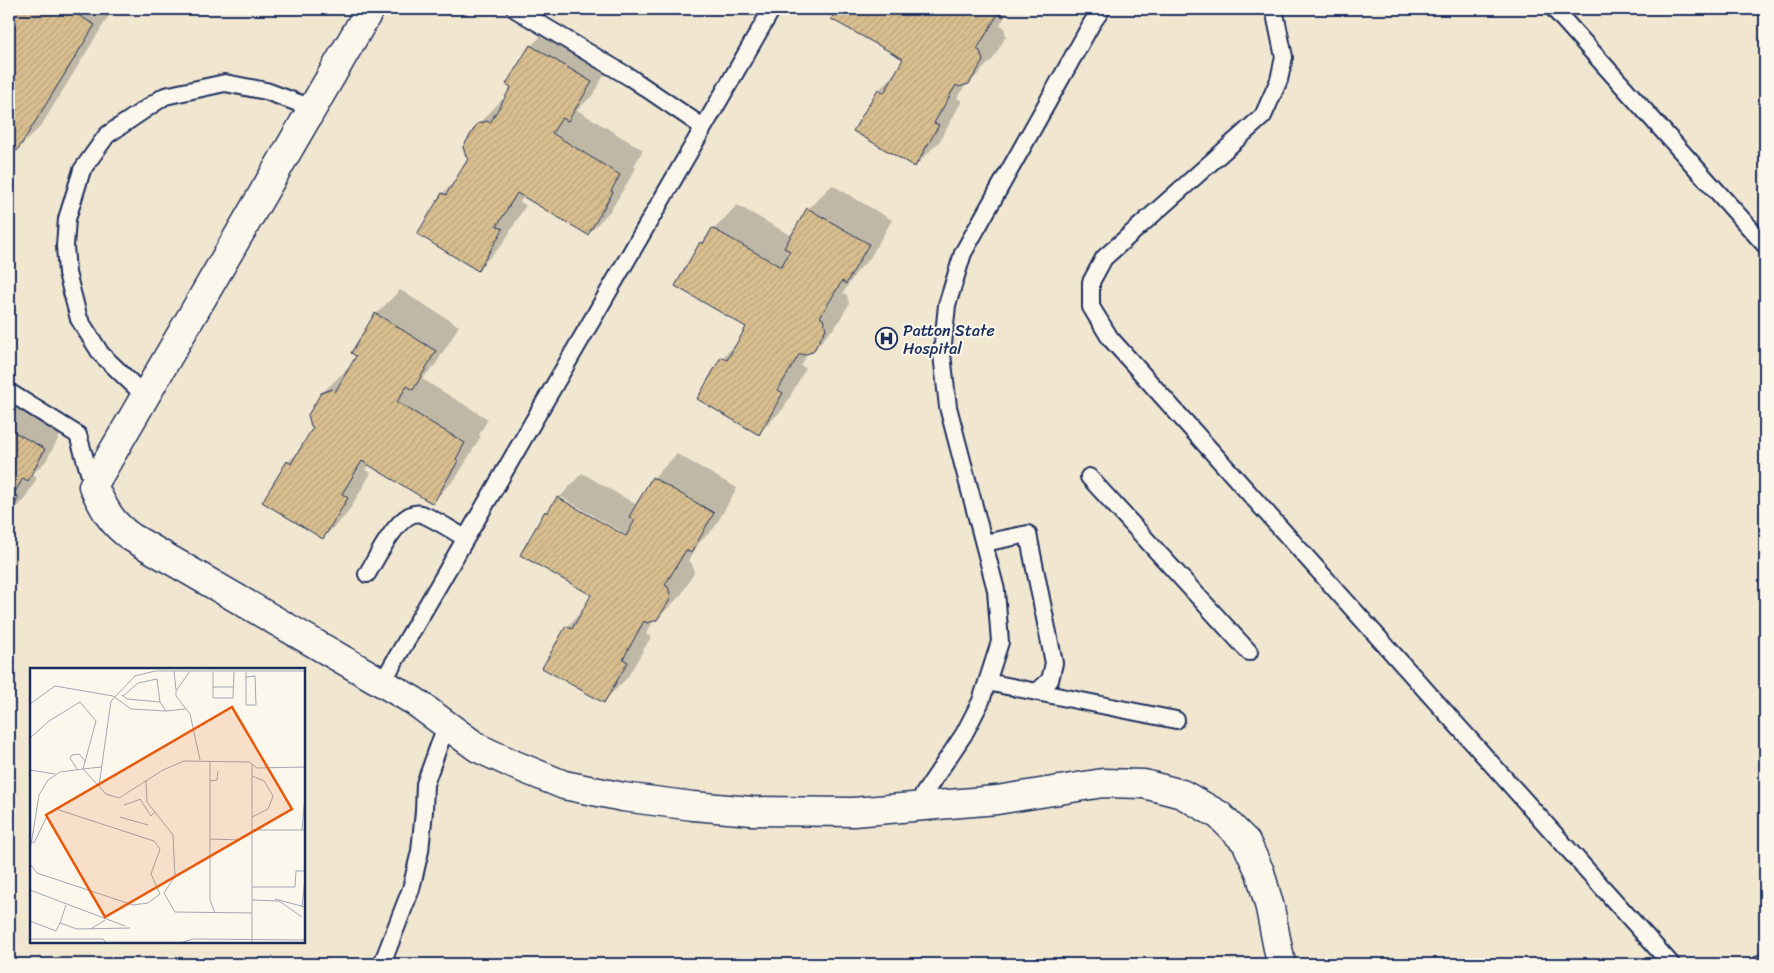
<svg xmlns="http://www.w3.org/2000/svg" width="1774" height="973" viewBox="0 0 1774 973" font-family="Sriracha,sans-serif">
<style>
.built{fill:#f1e6d0;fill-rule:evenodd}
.shadow{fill:#0003;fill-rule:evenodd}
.building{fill:url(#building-hatch);stroke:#1b2f5e}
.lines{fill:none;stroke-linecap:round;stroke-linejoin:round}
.lane-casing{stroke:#1b2f5e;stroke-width:20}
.street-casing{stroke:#1b2f5e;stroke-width:31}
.lane{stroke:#fbf7ec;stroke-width:16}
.street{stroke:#fbf7ec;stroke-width:28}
.labels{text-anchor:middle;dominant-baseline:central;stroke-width:4;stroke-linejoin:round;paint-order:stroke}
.poi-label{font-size:16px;fill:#1b2f5e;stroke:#fbf7ec;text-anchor:start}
.inset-road{fill:none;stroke:#a1a7b3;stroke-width:1}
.view{fill:#e8590c;fill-opacity:0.15;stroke:#e8590c;stroke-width:2.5}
.inset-edge{fill:none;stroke:#1b2f5e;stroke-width:2.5}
</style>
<defs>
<pattern id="building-hatch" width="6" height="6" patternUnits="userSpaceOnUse" patternTransform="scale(1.25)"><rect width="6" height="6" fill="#d9bf8f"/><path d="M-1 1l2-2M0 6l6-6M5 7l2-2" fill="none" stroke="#baa47e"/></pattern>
</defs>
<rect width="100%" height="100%" fill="#fbf7ec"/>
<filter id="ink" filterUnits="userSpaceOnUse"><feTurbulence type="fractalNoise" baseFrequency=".02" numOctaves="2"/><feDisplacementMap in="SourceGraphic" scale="10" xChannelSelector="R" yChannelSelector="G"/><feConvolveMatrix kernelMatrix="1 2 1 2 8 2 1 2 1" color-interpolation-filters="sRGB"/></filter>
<g filter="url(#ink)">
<path class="built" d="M9,9h1756v955h-1756zM31,669h273v273h-273z"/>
<path class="shadow" d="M9,9h104l-72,117 -24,24 -8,-5z
M838,9h171l-9,16 4,2 2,9 -13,23 -24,24 -3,1 -9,14 5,3 -23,41 -24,24 -36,-76 18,-19 7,-12 -71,-41z
M555,22l60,35 -23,39 -15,14 66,40 -9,16 2,2 -25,42 -23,24 -64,-39 -4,7 6,3 -24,40 -24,24 -35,-76 16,-15 11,-19 8,-35 24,-24 3,-1 26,-53z
M832,185l60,35 -22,38 -15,16 -12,19 4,2 2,9 -13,22 -24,25h-3l-8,15 5,2 -23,41 -24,24 -37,-75 18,-18 8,-14 -47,-83 36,-38 55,31 16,-27z
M400,290l59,36 -23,38 -14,15 66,40 -9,16 2,1 -25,42 -24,24 -63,-38 -4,6 6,3 -24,41 -24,24 -35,-76 16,-16 11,-19 7,-34 25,-24 3,-1 8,-13 18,-41z
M9,399l54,31 -17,31 -14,14 5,3 -13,22 -15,15z
M677,454l60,34 -22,39 -16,16 -11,18 4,2 2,10 -13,22 -24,24 -3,1 -8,14 5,3 -24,41 -24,24 -36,-75 18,-19 8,-13 -47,-83 36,-39 55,32 16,-27zM561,497l71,41 -1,2 -70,-40z"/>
<path class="building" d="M9,9h59l27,16 -78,126 -8,-5z
M837,9h170l-4,8 -5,-3 -21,35 3,2 3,10 -14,23 -10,3 -3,-2 -22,38 5,2 -24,42 -62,-36 25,-42 6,4 19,-34 -72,-40z
M530,45l62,37 -24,39 -6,-3 -10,15 68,42 -9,16 2,1 -25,43 -71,-42 -20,33 6,3 -25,42 -61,-37 25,-41 4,2 22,-36 -2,-2 -3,-10 14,-23 10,-3 3,2 21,-36 -5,-3z
M807,208l62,36 -23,40 -4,-3 -22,36 3,2 3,10 -13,23 -11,3 -2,-2 -22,37 5,3 -24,42 -62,-36 24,-42 6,3 19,-33 -71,-41 25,-44 3,2 9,-16 69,39 9,-16 -6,-3z
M375,313l61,38 -23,39 -6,-4 -10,16 68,41 -9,16 2,2 -25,43 -71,-43 -20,33 6,4 -25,41 -61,-37 25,-41 4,3 22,-37 -2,-1 -3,-11 13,-22 11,-4 3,3 21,-36 -5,-3z
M9,429l36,20 -17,32 -5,-3 -9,16 5,3 -10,18z
M652,477l62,36 -23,40 -5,-3 -21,35 3,2 3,11 -14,22 -10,3 -3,-2 -21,38 5,3 -24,41 -62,-35 24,-42 6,3 19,-34 -71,-40 25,-44 2,2 10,-16 69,39 9,-16 -6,-3z"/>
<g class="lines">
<defs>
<path id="lane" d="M515,9l116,69 72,49
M1274,9l10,48 -5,23 -16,36 -159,142 -13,24v25l19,31 561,626
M1554,9l211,236
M9,392l69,43 15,51
M145,396l-44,-42 -22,-35 -12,-46 -2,-27 2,-27 15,-49 25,-35 58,-39 60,-13 41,8 46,17
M1089,477l160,175
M984,543l44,-9 26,129 -4,17 -13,12
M367,574c10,-16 33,-66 54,-60 11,3 33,18 45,24
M987,682l189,38
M382,683l390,-674
M915,807l49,-73 17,-33 19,-59 -4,-52 -48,-183 -6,-53 5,-49 16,-52 129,-230 10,-14
M382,964l29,-75 9,-38 4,-40 1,-27 21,-58
M1761,964l4,-3"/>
<path id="street" d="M370,9l-277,477c11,22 17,36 38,51l283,164 64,47 37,17 49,20 59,12 70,9 59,5 101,1 144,-12 106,-17 41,1 38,10 37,21 27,27 14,30 10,36 11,56"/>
</defs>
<use href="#lane" class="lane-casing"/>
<use href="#street" class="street-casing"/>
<use href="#lane" class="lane"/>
<use href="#street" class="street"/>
</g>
</g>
<defs>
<symbol id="hospital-ring" viewBox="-11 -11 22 22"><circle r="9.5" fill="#fbf7ec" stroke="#1b2f5e" stroke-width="1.5"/><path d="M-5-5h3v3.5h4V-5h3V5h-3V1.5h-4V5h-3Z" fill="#1b2f5e"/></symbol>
</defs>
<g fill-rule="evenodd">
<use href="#hospital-ring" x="874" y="326" width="25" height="25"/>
</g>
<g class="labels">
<g class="poi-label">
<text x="903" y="330">Patton State<tspan x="903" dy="18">Hospital</tspan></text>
</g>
</g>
<g transform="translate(30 668)">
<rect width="275" height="275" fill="#fbf7ec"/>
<path class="inset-road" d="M144,3l2,19M160,3l-14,20v5l14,18 10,46M183,4v26h20l1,-26M216,4v33h10l-1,-29 -9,1M183,19h20M92,27l5,4 33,3M93,28l15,-13 19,-4 3,23 6,9 19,-2M0,36l25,-18 58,10 18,13 35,2M0,70l19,-17 31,-19 16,19 -13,48 18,-2M180,93v139l5,13M222,96l5,4 48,-1M47,101l-7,-11 2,-3 7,-1 7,8M0,102l25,4M222,108l12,5 9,15 -5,13 -16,8M116,112l1,22 26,33 2,41 -11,17 11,19 77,1M180,113l7,-1 1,-9M69,118l12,-85 24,-25 20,-5h150M110,131l11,17 4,-4M94,137l17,-6M90,149l28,8M222,162h53M272,162l3,-35M180,171l30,1M0,183l9,-56 9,-15 12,-8 23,-3 23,25 13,4 44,-28 21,-9 65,1 3,2v178M0,196l7,9 96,32 15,-2 12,-9 -9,-20 9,-25 -6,-8 -98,-32 -8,5 -14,29 -3,-2M222,219h43l1,-16h9M0,222l95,36M245,231l30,8M222,232l27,1 23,16M272,239l3,-28M0,253l26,10 4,-8 17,6 53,-1M30,255l6,-18M61,261l14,-9M0,271h73l3,4M150,275l13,-4 112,1"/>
<path class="view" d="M202,39l60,102 -187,108 -59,-102z"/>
<rect width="275" height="275" class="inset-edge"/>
</g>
<rect width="1774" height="973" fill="none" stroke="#fbf7ec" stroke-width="30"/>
<rect x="15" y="15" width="1744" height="943" fill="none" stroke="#1b2f5e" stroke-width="2" filter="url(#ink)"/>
</svg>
